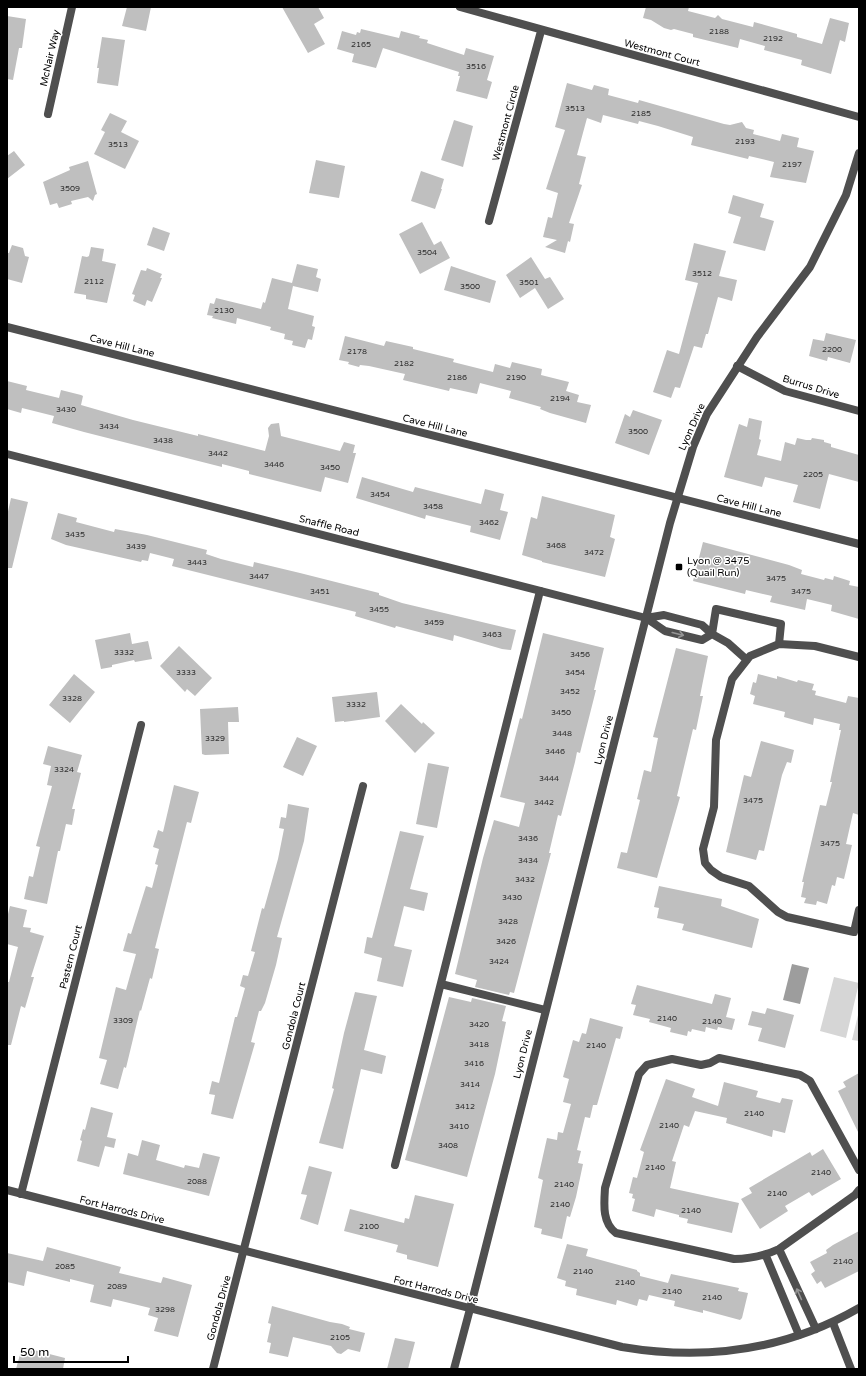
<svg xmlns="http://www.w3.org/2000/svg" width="866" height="1376" viewBox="0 0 866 1376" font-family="'Varela Round',sans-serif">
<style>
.green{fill:#d6d6d6}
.water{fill:#9d9d9d}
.building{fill:#bfbfbf}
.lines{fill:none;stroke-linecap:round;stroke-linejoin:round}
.service{stroke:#4f4f4f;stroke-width:8}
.minor{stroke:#4f4f4f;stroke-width:8}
.tertiary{stroke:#4f4f4f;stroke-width:8}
.oneway{stroke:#959595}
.poi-dot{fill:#000;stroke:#fff;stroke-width:1.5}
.labels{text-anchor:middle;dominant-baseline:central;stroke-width:3;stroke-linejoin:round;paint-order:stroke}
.number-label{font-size:8px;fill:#303030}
.street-label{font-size:10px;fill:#000;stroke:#fff}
.poi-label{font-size:10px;fill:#000;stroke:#fff;text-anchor:start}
</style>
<rect width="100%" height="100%" fill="#fff"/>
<path class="green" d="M834,977l25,6 -13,55 -26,-7z
M859,1011v30l-7,-1z"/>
<path class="water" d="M792,964l17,4 -9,36 -17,-4z"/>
<path class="building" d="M127,7h24l-5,24 -24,-5z
M282,7h36l6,11 -10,6 11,20 -17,9z
M646,7h43l-1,4 27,7 3,-3 4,4 31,8 1,-5 43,12v3l25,7 8,-26 19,5 -4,19 -5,-2 -9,34 -30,-9 1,-5 -38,-10 1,-4 -25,-7 -2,9 -45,-11v-3l-19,-5 -3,1 -7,-2 -13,-8 -8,-2z
M7,16l19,3 -4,29h-3l-6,32 -6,-1z
M361,29l38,9 2,-7 19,5 -1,2 9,2 -1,3 37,12 2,-7 28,8 -7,24 5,2 -5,17 -31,-8 4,-15h-2l1,-4 -76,-24 -7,20 -24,-6 2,-8 -17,-5 5,-18 14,4 1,-3 3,1z
M102,37l23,3 -7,46 -21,-3 2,-15h-2z
M567,83l25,7 2,-5 15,4 -1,6 30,8 1,-3 85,24 6,1 12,-3 4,6 8,2 -1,4 27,7 2,-7 17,4 -2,9 17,4 -8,32 -36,-6 4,-15 -25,-6 -1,3 -57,-14 2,-8 -35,-11 -19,-5 -1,3 -35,-9 -2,8 -14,-5 -10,37 9,2 -7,27 3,1 -13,38 5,1 -4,18 -2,-1 -3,12 -20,-6 12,-7 -14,-3 5,-20 4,1 6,-25 -12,-4 19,-59 -10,-3z
M110,113l17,8 -6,11 18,9 -14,28 -31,-15 11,-22 -4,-2z
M454,120l19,6 -10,41 -22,-7z
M14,151l11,14 -18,14v-23z
M316,160l29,6 -6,32 -30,-5z
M88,161l9,33 -2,1 -2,6 -5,-4 -17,4 1,3 -13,4 -2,-5 -7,2 -7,-23 27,-12 -1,-3z
M421,171l23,8 -3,10h1l-7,20 -24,-8z
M733,195l31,9 -4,13 14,4 -9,30 -32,-8 8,-26 -13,-4z
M422,222l12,23 7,-4 9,17 -30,16 -21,-40z
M153,227l17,6 -6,18 -17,-6z
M694,243l32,8 -7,25 18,4 -5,21 -14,-4 -10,37h-2l-4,14 -8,-2 -14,42 -5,-1 -4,11 -18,-6 14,-42 12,4 19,-71 -13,-3z
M12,245l11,3 2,8 4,1 -7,26 -15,-4v-26h2z
M91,247l13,2 -2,12 14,3 -9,39 -21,-4v-4l-12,-2 8,-37 5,1 2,-1z
M531,257l14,22 5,-2 14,22 -16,10 -13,-21 -15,10 -14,-23z
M297,264l21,5 -2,8 5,2 -3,13 -25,-6 -5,23 26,7 -2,10 3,1 -3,13 -4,-1 -3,9 -13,-3 1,-4 -9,-2 1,-5 -15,-4 1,-3 -34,-9 -1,6 -24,-6 1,-2 -6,-1 3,-12 4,1 2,-6 45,11 2,-7 2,1 7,-25 20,5z
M451,266l45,15 -6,22 -46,-13z
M147,268l15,6 -2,4h2l-10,24 -5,-2 -2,6 -12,-5 2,-6 -3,-1 9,-24 5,1z
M826,333l30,7 -6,23 -22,-6 -1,4 -18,-5 4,-17 11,2z
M345,336l39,10 2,-5 27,6v2l41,10 -1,3 40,10 2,-8 15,4 2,-6 30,7 -1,6 28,7 -3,9 13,4 -2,7 14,3 -5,18 -36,-10 -10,-4 1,-2 -32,-9 2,-7 -31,-8 -3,11 -27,-6 -1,3 -46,-11 2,-6 -36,-8 -9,-1 -1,2 -11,-3 1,-2 -10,-2z
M7,381l20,5 -1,4 33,8 2,-8 20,5 2,1 -2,9 52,15 65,16v-2l67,17 4,-15 -1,-8 3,-4 8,-1 2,13 59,15 4,-9 11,3 -2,8h3l-8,30 -23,-6 -4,15 -72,-18v-3l-27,-7v3l-138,-35 -32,-9 2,-7 -32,-8 -1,5 -14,-4z
M633,410l29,10 -13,35 -34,-12 10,-29 5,3z
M749,418l13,3 -3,18 2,1 -4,15 24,6 4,-19 10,3 2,-7 9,2h5l1,-2 12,2v2l7,2v3l28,8v27l-30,-8 -9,35 -27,-7 5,-17 -33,-8 -3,10 -38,-10 15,-53 8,3z
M362,477l51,15 2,-5 66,17 4,-15 19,5 -4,16 8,2 -8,28 -30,-8 1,-6 -45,-11 -1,4 -69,-21z
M542,496l73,19 -5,22 5,2 -10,38 -63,-15v-1l-20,-6 9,-38 6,2z
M11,498l17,4 -16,66h-5v-52z
M58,513l19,5 -1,4 38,10 1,-3 32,6 60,15 -1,4 15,5 32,8 1,-5 46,11 79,20v2l23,8 105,25 9,2 -5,20 -9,-1 -48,-14 -1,6 -57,-15 -1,2 -40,-12 1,-4 -184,-46 2,-7 -24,-6 -2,8 -6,-1 -1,2 -75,-17 -15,-6z
M703,542l86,23 13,5 -1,4 23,6 1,-2 8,2 1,-4 16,5 -1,4 10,2v32l-28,-8 1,-6 -25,-6 -2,11 -35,-8 2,-6 -26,-6 -1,4 -52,-13z
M130,633l2,11 16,-3 4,18 -17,3 -1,-2 -22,5v2l-11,2 -6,-29z
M543,633l61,15 -10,42h2l-16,63 -3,-1 -2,10 -14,54 -3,-1 -9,38h2l-37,140 -4,-1 -1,3 -34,-8 2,-7 -22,-6 28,-116 11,-38 25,7 6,-24 -25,-6 20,-79 2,1z
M179,646l33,32 -17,18 -8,-7 -2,3 -25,-26z
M676,648l32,8 -8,40h3l-7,34 -3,-1 -16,67 3,1 -23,81 -40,-10 4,-16 6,1 13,-53 -3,-1 7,-29 7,2 7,-34 -5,-1z
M74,674l21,18 -25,31 -21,-18z
M758,674l19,5v-3l20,6 1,-2 16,4 -2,6 4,1 -1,4 31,8 2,-7 11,2v117l-6,-2 -7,31 6,1 -8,34 -7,-2 -2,9 -3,-1 -5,19 -10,-3 -1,4 -12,-2 2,-5 -5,-1 3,-15h-2l18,-77 6,1 6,-24h-2l11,-52h-2l1,-6 -26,-6 -1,7 -29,-8 1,-5 -32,-8 2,-8 -5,-2 3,-12 3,1z
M377,692l3,25 -36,5v-1l-9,1 -3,-25z
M401,704l21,20 1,-2 12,11 -20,20 -30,-32z
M238,707l1,15h-11l1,32 -24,1 -3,-1 -2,-45z
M297,737l20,9 -14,30 -20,-9z
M761,741l33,9 -3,13 -4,-1 -5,13 -18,76 -5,-1 -3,10 -30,-8 18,-77 7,2z
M48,746l34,9 -5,17 4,1 -9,36h3l-3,16 -6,-1 -6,27h-2l-11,53 -23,-5 5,-23 4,1 7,-30 -4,-1 16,-60 -5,-1 4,-19 -8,-2z
M428,763l21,4 -12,61 -21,-4z
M174,785l25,7 -8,31 -4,-1 -32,126 4,1 -7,30 -2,-1 -9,33 -1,-1 -14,58 -2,-1 -6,22 -18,-5 7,-24 -8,-2 17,-71 10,3 10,-36 -13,-3 5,-18 3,1 15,-48 6,2 6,-23 -3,-1 4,-15 -6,-2 5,-17 5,2z
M288,804l21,4 -5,33 -27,96 5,1 -6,27 -11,38 -4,8h-2l-8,31 4,1 -22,76 -22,-5 4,-19 -6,-1 3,-13 7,2 16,-66h2l8,-29 -5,-2 3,-11 5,1 7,-24 -4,-1 11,-43 2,1 14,-50 6,-30 -5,-1 2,-11 5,1z
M400,831l24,5 -14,53 18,4 -4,18 -20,-5 -10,40 18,4 -9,37 -26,-6 5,-23 -18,-5 3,-16 5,1z
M659,886l63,13 -1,7 38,13 -7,29 -70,-18 2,-6 -27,-6 2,-10 -5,-1z
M10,906l17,4 -4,17 8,1 -1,4 14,4 -13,41h3l-9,31 -4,-2 -10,39h-4v-63h2l9,-35 -11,-3v-26z
M637,985l75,19 3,-10 16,4 -5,19 9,2 -3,11 -14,-3 -1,3 -11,-3 -1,5 -13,-3 -1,3 -3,-1 -1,5 -17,-4 1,-4 -22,-6 1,-3 -17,-4 3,-10 -5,-1z
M355,992l22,4 -13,54 22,6 -4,18 -21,-5 -18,80 -24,-6 15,-54 -2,-1 12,-55z
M449,997l22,5 1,-4 34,8 -4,15 4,1 -11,52 -28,103 -62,-17z
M767,1008l27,7 -9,33 -27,-7 4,-13 -14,-3 4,-14 13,3z
M590,1018l33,9 -3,12 -4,-1 -19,67h-4l-3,13 -5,-1 -8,33 4,1 -3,12 5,1 -7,33 -6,20 -3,-1 -5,23 -21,-5 1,-5 -8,-2 9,-47 -5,-2 9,-40 10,2 1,-8 5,1 8,-29 -8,-2 6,-23 -6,-2 10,-37 6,2 3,-9 4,1z
M859,1073v61l-21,-43 8,-4 -3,-5z
M666,1079l29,10 -3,8 26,9 6,-24 34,9 -2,6 24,6 2,-5 11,2 -8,33 -12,-3 -1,7 -46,-14 1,-5 -32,-7 -6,16 -5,-2 -12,36 4,1 -6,26 69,15 -7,30 -45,-10 1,-4 -9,-2v-2l-23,-6 -2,8 -22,-6 3,-12 -3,-1 1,-4 -4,-1 4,-16 4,1 7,-26 -4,-2z
M91,1107l22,6 -6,24 9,2 -2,9 -9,-2 -6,21 -22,-6 5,-20 -2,-1 3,-11 2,1z
M142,1140l18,5 -4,15 28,8 1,-3 14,3 4,-15 17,4 -11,39 -86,-22 5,-21 10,3z
M823,1149l18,30 -29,17 -3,-4 -24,14 3,5 -28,18 -19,-30 11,-6 -3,-5 61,-36 2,4z
M309,1166l23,6 -14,53 -18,-6 7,-24 -6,-1z
M415,1195l39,9 -16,63 -31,-8v-4l-11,-3 2,-7 -54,-14 6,-22 54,14 1,-5 4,1z
M859,1231v40l-34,17 -4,-7 -4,3 -6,-10 4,-3 -5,-9 17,-9 -1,-3 7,-5z
M567,1244l21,5 -2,7 51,14v1l3,2v3l28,7 3,-9 68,14 -1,3 10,2 -6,25 -2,2 -37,-10v3l-29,-7 1,-5 -26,-6 -2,6 -8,-2 -2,7 -20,-6 -1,5 -40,-10 1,-6 -12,-3 1,-5 -9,-3z
M47,1247l74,20 -2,6 42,10 2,-6 29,8 -14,52 -24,-6 4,-13 -10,-3 2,-7 -37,-9 -2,8 -21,-5 4,-17 -24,-6v3l-43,-11 -3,15 -17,-4v-29l36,8z
M272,1306l58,16 12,2 8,3 -1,2 16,4 -5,19 -12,-3 -7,5 -4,-1 -6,-7 -38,-9 -5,20 -19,-4 2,-10 -4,-1 4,-18 -3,-1z
M395,1338l20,4 -7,27h-21z
M22,1347l43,11 -2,11h-47z"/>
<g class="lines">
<path class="service" d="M646,618l19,13 37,9 10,-6 4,-25 65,15 -2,20
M646,618l18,-3 38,10 10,9 16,9 19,17
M859,657l-44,-11 -36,-2 -29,12 -18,23 -16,61 -2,67 -11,42 2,14 6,7 10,7 28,9 29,26 9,5 67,15 5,-22
M441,984l104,26
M395,1165l145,-574
M859,1170l-49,-89 -10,-6 -81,-17 -9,5 -9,2 -29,-6 -25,6 -8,9 -34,114c-1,16 -3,35 11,45l118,26c17,0 30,-3 45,-10l76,-54 4,-5
M779,1249l37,80
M766,1256l33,79"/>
<path class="minor" d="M460,7l399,110
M48,114l24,-107
M489,221l52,-190
M7,327l852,217
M737,366l48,25 74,20
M7,454l639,164
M21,1194l120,-469
M833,1323l18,46
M213,1369l150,-583
M454,1369l16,-60"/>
<path class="tertiary" d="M7,1190l615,157c83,14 164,3 237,-39
M470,1309l200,-786 23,-76 14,-33 50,-77 53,-70 36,-72 13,-42"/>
</g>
<defs><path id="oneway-shaft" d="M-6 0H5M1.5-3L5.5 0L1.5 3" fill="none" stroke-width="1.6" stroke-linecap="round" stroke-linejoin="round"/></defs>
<g class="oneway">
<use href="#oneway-shaft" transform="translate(678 634) rotate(14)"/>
<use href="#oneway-shaft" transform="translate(799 1294) rotate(-114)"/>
</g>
<rect class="poi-dot" x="675" y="563" width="8" height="8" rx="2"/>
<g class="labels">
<g class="number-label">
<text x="719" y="31">2188</text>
<text x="773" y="38">2192</text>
<text x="361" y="44">2165</text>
<text x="476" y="66">3516</text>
<text x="575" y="108">3513</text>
<text x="641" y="113">2185</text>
<text x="745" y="141">2193</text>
<text x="118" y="144">3513</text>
<text x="792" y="164">2197</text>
<text x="70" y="188">3509</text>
<text x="427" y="252">3504</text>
<text x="702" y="273">3512</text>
<text x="94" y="281">2112</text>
<text x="529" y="282">3501</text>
<text x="470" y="286">3500</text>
<text x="224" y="310">2130</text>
<text x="832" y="349">2200</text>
<text x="357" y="351">2178</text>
<text x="404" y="363">2182</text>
<text x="457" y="377">2186</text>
<text x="516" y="377">2190</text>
<text x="560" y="398">2194</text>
<text x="66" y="409">3430</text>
<text x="109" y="426">3434</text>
<text x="638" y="431">3500</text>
<text x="163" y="440">3438</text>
<text x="218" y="453">3442</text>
<text x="274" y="464">3446</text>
<text x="330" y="467">3450</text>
<text x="813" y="474">2205</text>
<text x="380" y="494">3454</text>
<text x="433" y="506">3458</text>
<text x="489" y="522">3462</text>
<text x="75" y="534">3435</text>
<text x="556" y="545">3468</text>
<text x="136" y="546">3439</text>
<text x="594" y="552">3472</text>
<text x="197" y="562">3443</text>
<text x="259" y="576">3447</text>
<text x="776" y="578">3475</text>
<text x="320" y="591">3451</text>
<text x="801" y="591">3475</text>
<text x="379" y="609">3455</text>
<text x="434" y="622">3459</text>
<text x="492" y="634">3463</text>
<text x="124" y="652">3332</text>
<text x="580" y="654">3456</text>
<text x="186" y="672">3333</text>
<text x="575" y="672">3454</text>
<text x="570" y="691">3452</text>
<text x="72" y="698">3328</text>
<text x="356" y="704">3332</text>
<text x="561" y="712">3450</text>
<text x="562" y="733">3448</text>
<text x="215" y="738">3329</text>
<text x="555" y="751">3446</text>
<text x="64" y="769">3324</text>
<text x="549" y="778">3444</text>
<text x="753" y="800">3475</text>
<text x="544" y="802">3442</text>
<text x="528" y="838">3436</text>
<text x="830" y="843">3475</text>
<text x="528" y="860">3434</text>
<text x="525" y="879">3432</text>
<text x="512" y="897">3430</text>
<text x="508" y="921">3428</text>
<text x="506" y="941">3426</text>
<text x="499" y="961">3424</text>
<text x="667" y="1018">2140</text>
<text x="123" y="1020">3309</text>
<text x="712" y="1021">2140</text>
<text x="479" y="1024">3420</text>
<text x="479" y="1044">3418</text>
<text x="596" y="1045">2140</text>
<text x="474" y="1063">3416</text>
<text x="470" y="1084">3414</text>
<text x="465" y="1106">3412</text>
<text x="754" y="1113">2140</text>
<text x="669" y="1125">2140</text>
<text x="459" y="1126">3410</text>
<text x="448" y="1145">3408</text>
<text x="655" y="1167">2140</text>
<text x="821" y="1172">2140</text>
<text x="197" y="1181">2088</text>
<text x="564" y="1184">2140</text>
<text x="777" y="1193">2140</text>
<text x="560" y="1204">2140</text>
<text x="691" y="1210">2140</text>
<text x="369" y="1226">2100</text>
<text x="843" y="1261">2140</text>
<text x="65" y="1266">2085</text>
<text x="583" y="1271">2140</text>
<text x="625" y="1282">2140</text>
<text x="117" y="1286">2089</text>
<text x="672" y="1291">2140</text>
<text x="712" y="1297">2140</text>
<text x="165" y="1309">3298</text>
<text x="340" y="1337">2105</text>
</g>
<g class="street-label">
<text transform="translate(662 53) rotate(15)">Westmont Court</text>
<text transform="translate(50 58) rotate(-77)">McNair Way</text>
<text transform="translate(506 123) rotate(-75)">Westmont Circle</text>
<text transform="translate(122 346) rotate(14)">Cave Hill Lane</text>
<text transform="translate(811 387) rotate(17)">Burrus Drive</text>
<text transform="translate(435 426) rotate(14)">Cave Hill Lane</text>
<text transform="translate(692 427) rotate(-66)">Lyon Drive</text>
<text transform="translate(749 506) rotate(14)">Cave Hill Lane</text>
<text transform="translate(329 526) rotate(14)">Snaffle Road</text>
<text transform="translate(604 740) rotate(-76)">Lyon Drive</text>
<text transform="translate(71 957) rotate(-76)">Pastern Court</text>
<text transform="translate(294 1016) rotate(-76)">Gondola Court</text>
<text transform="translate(523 1054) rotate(-76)">Lyon Drive</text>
<text transform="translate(122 1210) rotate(14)">Fort Harrods Drive</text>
<text transform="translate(436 1290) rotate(14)">Fort Harrods Drive</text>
<text transform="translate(219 1308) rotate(-75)">Gondola Drive</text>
</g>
<g class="poi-label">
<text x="687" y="561">Lyon @ 3475<tspan x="687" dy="12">(Quail Run)</tspan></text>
</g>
</g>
<rect width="866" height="1376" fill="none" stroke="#000000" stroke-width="16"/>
<path d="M14 1356v6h114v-6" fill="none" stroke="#000000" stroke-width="2"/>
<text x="20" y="1356" font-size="12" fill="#000000" stroke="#ffffff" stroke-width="3" paint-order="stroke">50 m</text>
</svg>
